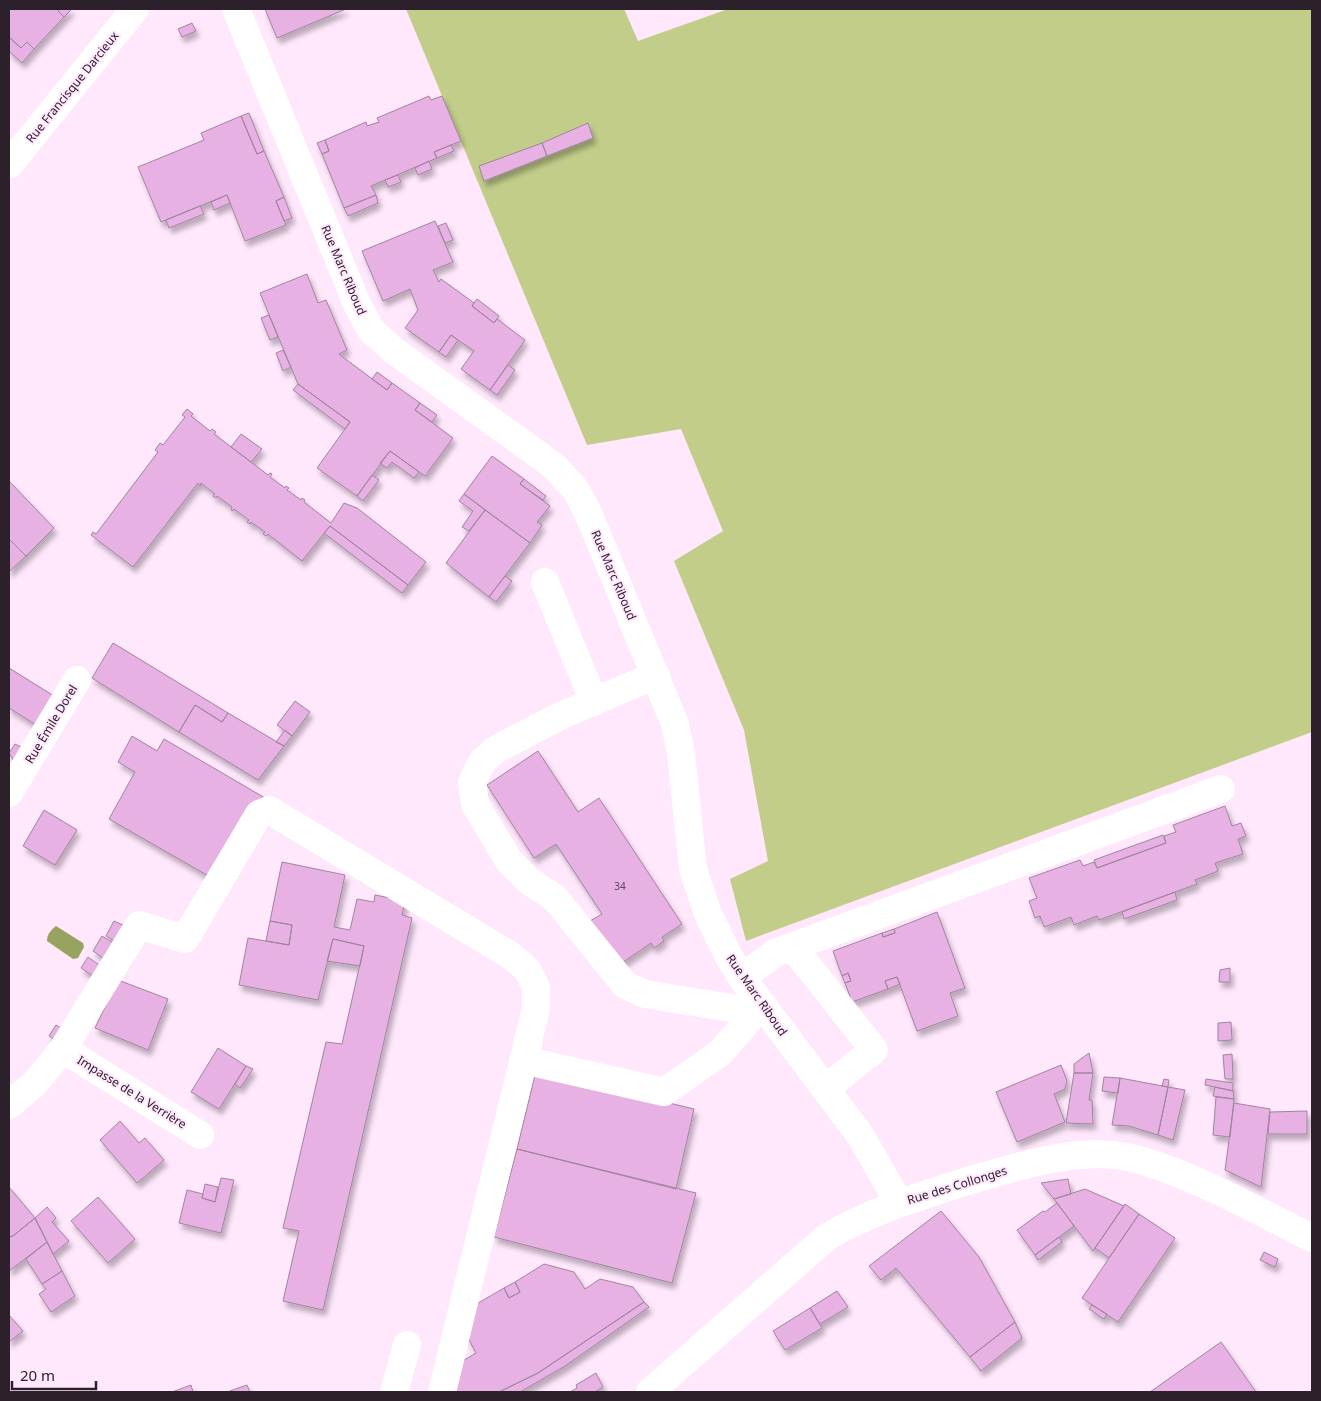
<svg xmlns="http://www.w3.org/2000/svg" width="1321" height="1401" viewBox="0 0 1321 1401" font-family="'Noto Sans',sans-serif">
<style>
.green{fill:#c1cd89}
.water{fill:#98a35f}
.building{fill:#e8b1e4;stroke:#9f859c;filter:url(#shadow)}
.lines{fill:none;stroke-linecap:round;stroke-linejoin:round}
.minor{stroke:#fff;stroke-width:28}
.labels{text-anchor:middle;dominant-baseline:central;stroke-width:4;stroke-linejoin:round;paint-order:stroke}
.number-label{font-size:10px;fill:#5b4559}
.street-label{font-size:12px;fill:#2c212b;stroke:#ffe7fc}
</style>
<defs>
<filter id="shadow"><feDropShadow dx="3" dy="5.5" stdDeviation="2.5" flood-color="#0004"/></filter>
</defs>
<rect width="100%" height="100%" fill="#ffe7fc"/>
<path class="green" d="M406,9h218l14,32 90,-32h584v723l-566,209 -16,-62 38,-18 -24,-131 -70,-169 49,-30 -42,-102 -94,16z"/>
<path class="water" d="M56,926l27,17 1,4 -6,11 -5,1 -26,-18c0,-7 4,-11 9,-15z"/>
<path class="building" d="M9,9h51l-2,2 6,6 -30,32 -7,-7 -6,6 -12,-11z
M60,9h12l-8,8 -6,-6z
M265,9h81l-69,29z
M192,23l4,8 -14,6 -4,-8z
M9,37l12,11 6,-6 7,7 -12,14 -13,-12z
M429,96l2,4 11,-4 19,45 -27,11 3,6 -66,28 5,9 -32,13 -22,-54 7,-3 -4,-11 41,-18 1,4 12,-4 -2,-4z
M249,113l15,38 -7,3 -16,-38z
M241,116l16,38 7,-3 20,46 -8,4 10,24 -41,16 -18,-46 -66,27 -23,-55 66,-27 -3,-7z
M588,123l5,15 -46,18 -5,-13z
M325,140l4,11 -7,3 -5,-11z
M542,143l5,13 -63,25 -5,-15z
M451,145l3,6 -17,7 -3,-6z
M429,161l3,8 -14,6 -3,-7z
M398,175l3,7 -13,5 -3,-7z
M227,195l3,8 -16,7 -3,-8z
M376,195l2,8 -30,13 -4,-8z
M284,197l8,21 -8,3 -8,-20z
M200,206l4,8 -35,14 -3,-8z
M435,221l18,41 -20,8 6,12 2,-3 33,24 -2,3 22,17 3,-4 28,21 -35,50 -29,-21 13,-18 -23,-16 -12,17 -34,-24 13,-18 -8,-21 -27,12 -21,-50z
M446,223l7,17 -8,3 -7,-17z
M307,274l11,29 8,-3 21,50 -8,4 1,1 47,35 5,-7 28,20 -5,7 38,28 -28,38 -35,-25 -33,45 -40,-28 33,-46 -52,-38 -38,-91z
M477,299l22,17 -5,7 -22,-17z
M269,315l9,22 -8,3 -9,-22z
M451,335l7,5 -12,17 -7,-5z
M283,350l8,17 -8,4 -7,-18z
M508,365l7,5 -18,25 -7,-5z
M377,372l15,11 -5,7 -15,-11z
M298,384l52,38 -5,7 -52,-39z
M420,403l17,12 -5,7 -17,-12z
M187,409l6,5 -2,2 19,15 2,-2 4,3 -2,2 54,41 2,-2 2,1 -2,3 15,11 1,-2 3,2 -2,2 14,10 1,-2 3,2 -1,2 27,21 13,-20 13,5 69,54 -18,23 -78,-59 -28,35 -34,-27 -2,2 -3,-2 2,-2 -14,-10 -1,2 -3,-2 2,-2 -15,-11 -2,2 -1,-2 1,-2 -15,-11 -1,2 -3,-2 2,-2 -14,-11 -1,3 -2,-3 -65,84 -42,-32 2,-3 3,2 62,-82 -3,-2 5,-7 3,2 22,-28 -3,-2z
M241,434l21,15 -11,13 -20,-15z
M390,451l29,21 -5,6 -22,-16 -5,6 -7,-5z
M492,456l32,23 -4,5 30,22 -13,16 5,3 -12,18 -66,-49z
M372,475l7,5 -16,21 -6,-5z
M524,479l22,17 -3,4 -23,-16z
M9,481l45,47 -28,28 -17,-17z
M464,494l21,16 -16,21 -7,-4 11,-16 -14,-10z
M485,510l45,33 -41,54 -43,-34z
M330,526l78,59 -6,8 -78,-60z
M9,539l17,17 -17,16z
M505,576l7,5 -16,21 -7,-5z
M113,643l115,70 -6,9 -27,-17 -16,27 -87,-54z
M9,668l45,28 -16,30 -29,-18z
M295,701l15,11 -18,24 -15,-11z
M195,705l27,17 6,-9 56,33 -26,34 -79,-48z
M285,730l7,6 -8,10 -8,-4z
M132,736l25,15 7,-12 101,59 -53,80 -103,-59 26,-47 -17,-10z
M15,744l10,5 -12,11 -4,-7z
M538,751l40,61 21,-14 83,126 -20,13 2,4 -10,7 -3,-5 -32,22 -29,-44 12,-7 -46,-70 -22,14 -47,-73z
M1225,806l7,20 9,-3 5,13 -8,3 5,15 -28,9 3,8 -23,9 2,4 -98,36 -2,-4 -23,9 -3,-8 -27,10 -4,-11 -5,2 -6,-17 8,-3 -8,-20 51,-18 3,6 11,-4 3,6 69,-25 -2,-7 12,-4 -3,-7z
M44,810l33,20 -22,35 -32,-19z
M1163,835l3,8 -69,25 -3,-8z
M282,862l63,13 -11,52 16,3 7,-31 17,3 1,-7 30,6 -3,14 10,3 -89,392 -40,-9 16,-70 -16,-3 43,-186 16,2 22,-98 -31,-7 -15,61 -79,-15 9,-47 41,7 3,-20 -22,-4z
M1175,892l2,8 -53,19 -2,-7z
M937,912l28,76 -15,5 8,23 -41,15 -20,-54 -12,4 3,8 -36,13 -7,-19 6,-2 -3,-8 -6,3 -9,-25 49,-18 1,4 12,-4 -1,-4z
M114,921l11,5 -9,16 -10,-6z
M270,921l22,4 -3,20 -23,-4z
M894,929l1,4 -12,4 -1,-4z
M102,936l13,8 -9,16 -13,-9z
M333,939l31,7 -4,20 -33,-5z
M88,957l14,10 -6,11 -15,-10z
M1230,968v14h-11l1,-12z
M848,973l3,8 -6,2 -3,-7z
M897,977l3,7 -12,5 -3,-8z
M118,980l50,19 -20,51 -53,-22z
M1231,1022l1,18 -14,1v-18z
M56,1025l8,5 -7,12 -8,-6z
M218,1048l28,18 -27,43 -28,-17z
M1089,1053l4,20h-19v-9z
M1232,1054l1,25h-8l-2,-24z
M1061,1065l6,16 -2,8 -11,5 11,28 -48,20 -21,-50z
M246,1066l7,3 -13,19 -5,-4z
M536,1071l158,38 -18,80 -159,-40z
M1074,1073h19l-4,27h3l1,24 -27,-1z
M1104,1077l16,1 -2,15 -16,-2z
M1120,1078l48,9 -10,48 -29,-9 -17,-1z
M1164,1079l5,1 -1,7 -6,-1z
M1206,1079l27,4v8l-28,-6z
M1168,1087l17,3 -12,50 -15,-5z
M1215,1087l18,4 1,8 -21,-3z
M1216,1097l18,2 -4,38 -17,-2z
M1234,1103l36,6 -9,78 -36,-17z
M1307,1111v23h-39l2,-22z
M120,1121l19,22 6,-5 19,22 -27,23 -37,-43z
M517,1149l179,44 -24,90 -178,-46z
M221,1178l13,2 -13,53 -42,-10 8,-33 16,4 -1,4 13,4z
M1068,1179l3,15 -17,5 -13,-16z
M205,1184l13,3 -3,15 -13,-4z
M9,1187l26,31 -22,18 -4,1z
M1085,1189l39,17 -31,45 -39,-52z
M98,1197l37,42 -27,24 -37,-42z
M1057,1203l17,23 -39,29 -18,-25 26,-19 2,1z
M1125,1204l14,10 -30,44 -14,-10z
M47,1207l9,11 -4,4 17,19 -16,13 -18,-36z
M941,1211l38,46 36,65 -45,35 -74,-89 -15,12 -12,-14z
M1139,1214l36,24 -57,84 -36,-24z
M35,1218l12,24 -38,29v-34l4,-1z
M1059,1237l3,5 -24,18 -3,-5z
M47,1242l15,29 -20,13 -16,-25z
M1264,1252l14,7 -3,8 -15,-7z
M544,1264l30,8 11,17 15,-10 33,8 11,15 -106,71 -39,19h-46l8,-30 15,-9 -9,-17 8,-31 29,-17 5,10 11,-6 -5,-10z
M62,1271l13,25 -24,16 -12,-18 7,-5 -4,-5z
M515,1282l5,10 -11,6 -5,-10z
M837,1291l11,16 -28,17 -10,-16z
M644,1302l5,5 -84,59 -45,26h-21l39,-19z
M1092,1305l15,9 -3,5 -15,-10z
M810,1308l12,20 -37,22 -12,-19z
M9,1315l14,16 -14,11z
M1015,1322l7,16 -41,33 -11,-14z
M1221,1342l35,50h-106z
M596,1373l7,14 -8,5h-25l7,-4 -1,-3z
M191,1385l2,7h-21z
M247,1385l3,7h-23z"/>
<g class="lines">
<path class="minor" d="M236,9l121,295 14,26 22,20 161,116 22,24 13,25 86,209 6,29 12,116 15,45 20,41 14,23 118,157 39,68
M9,165l126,-156
M545,582l49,120
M656,675l-96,41 -65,34 -13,12 -10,20 3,22 34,57 20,20 26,17 70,87 20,9 111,18 8,-6
M9,793l68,-113
M793,947l81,103 -48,38
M742,978l33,-25 446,-164
M63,1049l137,86
M523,1060l141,32 56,-39 36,-41
M9,1105l26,-22 28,-34 76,-124 46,14 74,-125 10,-4 241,145 17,14 9,19v21l-94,383
M394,1392l13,-47
M650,1392l177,-155c42,-25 87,-39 134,-54 44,-13 90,-28 137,-29 12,0 33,3 45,7 59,18 114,50 169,77"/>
</g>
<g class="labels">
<g class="number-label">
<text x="620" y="886">34</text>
</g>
<g class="street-label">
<text transform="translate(72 87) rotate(-51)">Rue Francisque Darcieux</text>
<text transform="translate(344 270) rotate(67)">Rue Marc Riboud</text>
<text transform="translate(614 575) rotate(67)">Rue Marc Riboud</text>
<text transform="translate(51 724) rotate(-59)">Rue Émile Dorel</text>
<text transform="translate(757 995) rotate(55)">Rue Marc Riboud</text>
<text transform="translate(132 1092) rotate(32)">Impasse de la Verrière</text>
<text transform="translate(957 1185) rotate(-17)">Rue des Collonges</text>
</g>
</g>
<rect width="1321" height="1401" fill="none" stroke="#2c212b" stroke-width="20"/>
<path d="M12 1381v8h84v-8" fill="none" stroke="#2c212b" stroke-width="2.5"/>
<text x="20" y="1381" font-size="15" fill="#2c212b" stroke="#ffe7fc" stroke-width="4" paint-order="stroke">20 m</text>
</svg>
